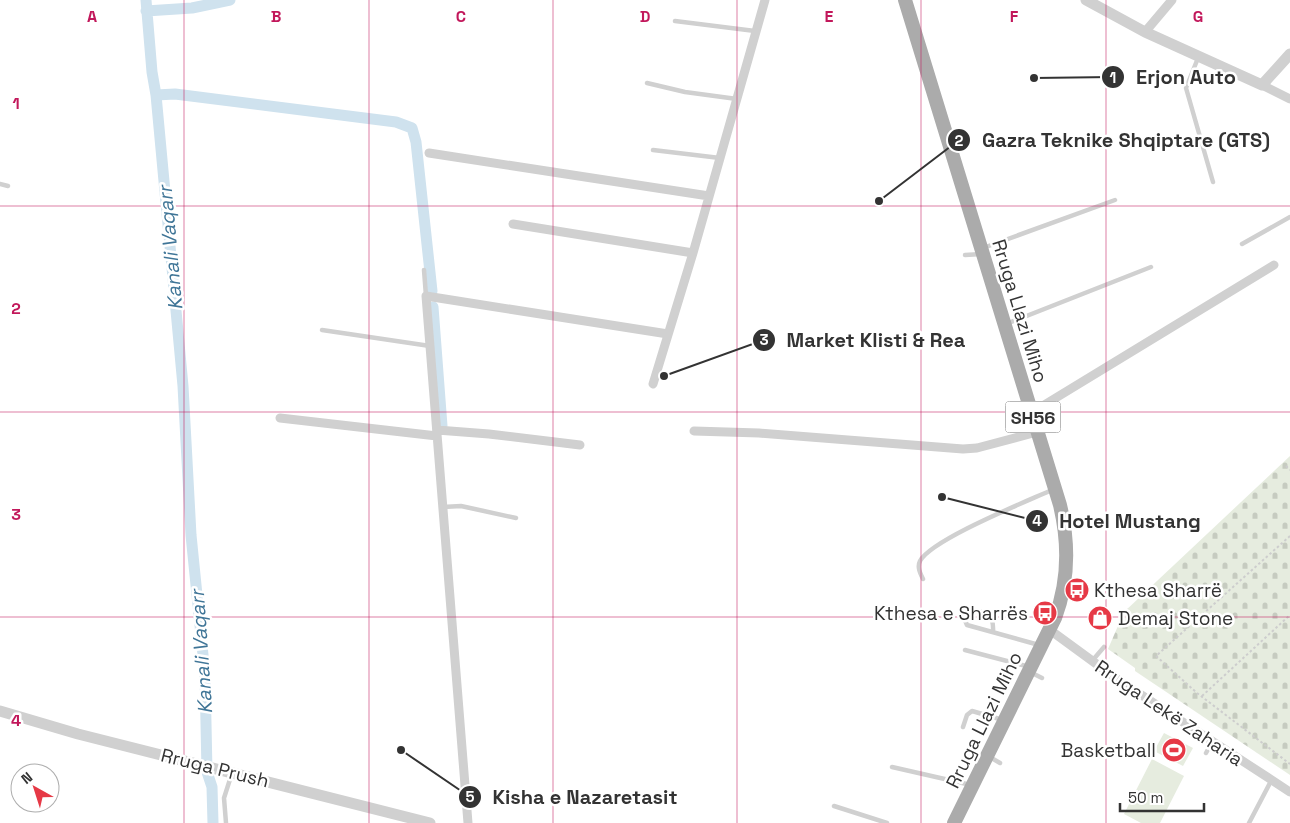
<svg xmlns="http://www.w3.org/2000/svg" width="1290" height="823" viewBox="0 0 1290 823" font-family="'Space Grotesk',sans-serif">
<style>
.cemetery{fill:url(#cemetery-stones)}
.park{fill:#e6ecdf}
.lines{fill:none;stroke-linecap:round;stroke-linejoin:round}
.canal{stroke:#cfe2ee;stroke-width:11}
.path{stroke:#cdcdcd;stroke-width:2;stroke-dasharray:2.5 2.5;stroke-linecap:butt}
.service{stroke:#d0d0d0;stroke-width:4.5}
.minor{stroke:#d0d0d0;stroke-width:9}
.tertiary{stroke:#d0d0d0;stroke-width:11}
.primary{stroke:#ababab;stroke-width:14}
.grid{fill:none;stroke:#c2185b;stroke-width:1;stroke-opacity:0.55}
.labels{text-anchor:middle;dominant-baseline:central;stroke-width:5;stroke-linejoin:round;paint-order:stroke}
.shield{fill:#fff;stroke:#707070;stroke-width:1}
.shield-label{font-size:18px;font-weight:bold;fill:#333}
.street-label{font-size:19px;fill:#333;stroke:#fff}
.poi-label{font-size:19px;fill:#333;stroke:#fff;text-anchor:start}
.water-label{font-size:20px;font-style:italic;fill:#3f7597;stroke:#fff}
.grid-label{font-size:16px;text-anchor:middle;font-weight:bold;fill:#c2185b;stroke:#fff;stroke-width:5;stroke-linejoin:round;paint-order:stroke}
.leader{fill:none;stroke:#333;stroke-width:2}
.callout-dot{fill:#333;stroke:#fff;stroke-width:2}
.mark-label{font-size:15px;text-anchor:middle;font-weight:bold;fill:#fff}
.callout-label{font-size:20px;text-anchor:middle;font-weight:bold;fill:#333;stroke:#fff;stroke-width:5;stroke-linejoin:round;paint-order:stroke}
</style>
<defs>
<pattern id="cemetery-stones" width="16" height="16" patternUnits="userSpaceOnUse" patternTransform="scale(1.25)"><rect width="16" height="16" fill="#e6ecdf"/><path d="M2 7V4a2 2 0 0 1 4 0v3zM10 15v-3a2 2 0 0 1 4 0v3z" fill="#c6cbc0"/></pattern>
</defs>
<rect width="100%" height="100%" fill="#fff"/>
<path class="cemetery" d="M1290,456v319l-155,-104v-3l-27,-19 16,-37z"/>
<path class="park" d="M1164,733l29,15 -10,18 -29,-15z
M1152,759l32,17 -24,47h-19l-17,-9z"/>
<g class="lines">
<path class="canal" d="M146,0l6,72 4,23
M146,11l46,-3 38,-8
M433,307l9,119
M213,823l-1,-36 -5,-15 -2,-97 -14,-140 -8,-149 -27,-291 19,-1 221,28 16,6 4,14 16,149"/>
<path class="path" d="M1286,466l4,4
M1290,536l-134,120 41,37 93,71
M1202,696l88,-81"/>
<path class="service" d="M675,21l80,10
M1198,58l-12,30 27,94
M647,83l38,9 52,7
M653,150l67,8
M0,184l8,2
M1242,244l48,-27
M983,248l132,-48
M965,255l17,-1
M424,270l2,26
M1006,324l145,-57
M322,330l108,16
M443,507l18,-1 55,12
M923,579c-3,-6 -6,-12 -3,-18 12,-22 108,-60 134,-72
M993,632c1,-16 -4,-18 -18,-22l-11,8 3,7 72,20
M965,650l65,17
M1092,661l12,-14
M1030,672l12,6
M963,727l4,-12 5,-4 31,9
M1206,753l6,-11
M988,756l12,7
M892,767l79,18
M834,806l53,17
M226,823l-2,-25 8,-25
M1249,823l22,-42"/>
<path class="minor" d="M1145,32l27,-32
M1262,85l28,14
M429,153l280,43
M513,224l180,29
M653,384l40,-131 72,-253
M1031,413l243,-148
M280,418l157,18
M437,430l52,4 91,11
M694,431l65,2 204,16 14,-1 60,-16
M1050,630l67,49 173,113
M468,823l-42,-527 242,38"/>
<path class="tertiary" d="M1086,0l59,32 117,53 28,-31
M0,711l78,23 352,89"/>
<path class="primary" d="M905,0l155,505c9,38 9,76 -5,113l-101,205"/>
</g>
<path class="grid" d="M184,0v823M369,0v823M553,0v823M737,0v823M921,0v823M1106,0v823M0,206h1290M0,412h1290M0,617h1290"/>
<defs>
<symbol id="bus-disc" viewBox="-11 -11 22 22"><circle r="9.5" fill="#e63946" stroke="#fff"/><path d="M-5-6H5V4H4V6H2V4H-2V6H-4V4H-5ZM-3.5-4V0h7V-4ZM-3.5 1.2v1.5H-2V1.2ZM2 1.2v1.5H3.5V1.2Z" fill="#fff"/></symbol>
<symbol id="shop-disc" viewBox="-11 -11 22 22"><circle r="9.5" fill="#e63946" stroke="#fff"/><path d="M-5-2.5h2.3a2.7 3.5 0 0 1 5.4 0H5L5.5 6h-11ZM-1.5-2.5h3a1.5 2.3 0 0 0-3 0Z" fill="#fff"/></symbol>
<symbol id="stadium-disc" viewBox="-11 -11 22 22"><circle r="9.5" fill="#e63946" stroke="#fff"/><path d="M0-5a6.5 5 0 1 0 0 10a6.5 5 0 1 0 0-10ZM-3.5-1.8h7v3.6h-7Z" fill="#fff"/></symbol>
</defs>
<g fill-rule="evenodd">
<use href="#bus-disc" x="1063" y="576" width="28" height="28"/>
<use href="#bus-disc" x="1031" y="599" width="28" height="28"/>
<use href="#shop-disc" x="1086" y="604" width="28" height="28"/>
<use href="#stadium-disc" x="1160" y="736" width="28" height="28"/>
</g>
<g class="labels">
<rect class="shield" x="1005.5" y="401.5" width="55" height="31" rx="4"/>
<g class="shield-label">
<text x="1033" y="417">SH56</text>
</g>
<g class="street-label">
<text transform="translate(1020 311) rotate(73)">Rruga Llazi Miho</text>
<text transform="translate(1169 713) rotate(34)">Rruga Lekë Zaharia</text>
<text transform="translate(984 720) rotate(-64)">Rruga Llazi Miho</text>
<text transform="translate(215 768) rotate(14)">Rruga Prush</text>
</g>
<g class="poi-label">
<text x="1094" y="590">Kthesa Sharrë</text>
<text x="1028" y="613" text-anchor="end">Kthesa e Sharrës</text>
<text x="1118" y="618">Demaj Stone</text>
<text x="1156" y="750" text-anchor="end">Basketball</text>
</g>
<g class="water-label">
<text transform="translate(170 248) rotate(-95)">Kanali Vaqarr</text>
<text transform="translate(201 652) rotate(-94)">Kanali Vaqarr</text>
</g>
</g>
<g class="grid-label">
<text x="92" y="22">A</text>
<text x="276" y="22">B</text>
<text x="461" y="22">C</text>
<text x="645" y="22">D</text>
<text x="829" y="22">E</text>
<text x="1014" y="22">F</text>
<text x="1198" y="22">G</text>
<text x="16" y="109">1</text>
<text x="16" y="314">2</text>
<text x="16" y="520">3</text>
<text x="16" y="726">4</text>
</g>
<path class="leader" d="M1034 78L1113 77M879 201L959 140M664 376L764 340M942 497L1037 521M401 750L470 797"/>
<g class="callout-dot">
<circle cx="1034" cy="78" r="5"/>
<circle cx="879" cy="201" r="5"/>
<circle cx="664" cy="376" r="5"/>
<circle cx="942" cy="497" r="5"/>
<circle cx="401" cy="750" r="5"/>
<circle cx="1113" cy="77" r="12"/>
<circle cx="959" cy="140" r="12"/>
<circle cx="764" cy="340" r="12"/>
<circle cx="1037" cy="521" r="12"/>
<circle cx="470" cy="797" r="12"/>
</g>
<g class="mark-label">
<text x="1113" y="83">1</text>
<text x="959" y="146">2</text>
<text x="764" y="345">3</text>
<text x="1037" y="526">4</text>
<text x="470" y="802">5</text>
</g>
<g class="callout-label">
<text x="1186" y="84">Erjon Auto</text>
<text x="1126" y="147">Gazra Teknike Shqiptare (GTS)</text>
<text x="876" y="347">Market Klisti &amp; Rea</text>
<text x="1130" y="528">Hotel Mustang</text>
<text x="585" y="804">Kisha e Nazaretasit</text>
</g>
<g transform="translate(35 788) rotate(321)"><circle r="24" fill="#ffffff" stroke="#adadad"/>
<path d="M0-4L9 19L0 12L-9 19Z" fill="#e63946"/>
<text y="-8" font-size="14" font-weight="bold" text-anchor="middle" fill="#333333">N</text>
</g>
<path d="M1120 803v8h84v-8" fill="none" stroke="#333333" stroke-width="2.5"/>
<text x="1128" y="803" font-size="15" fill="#333333" stroke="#ffffff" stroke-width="4" paint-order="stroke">50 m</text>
</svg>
